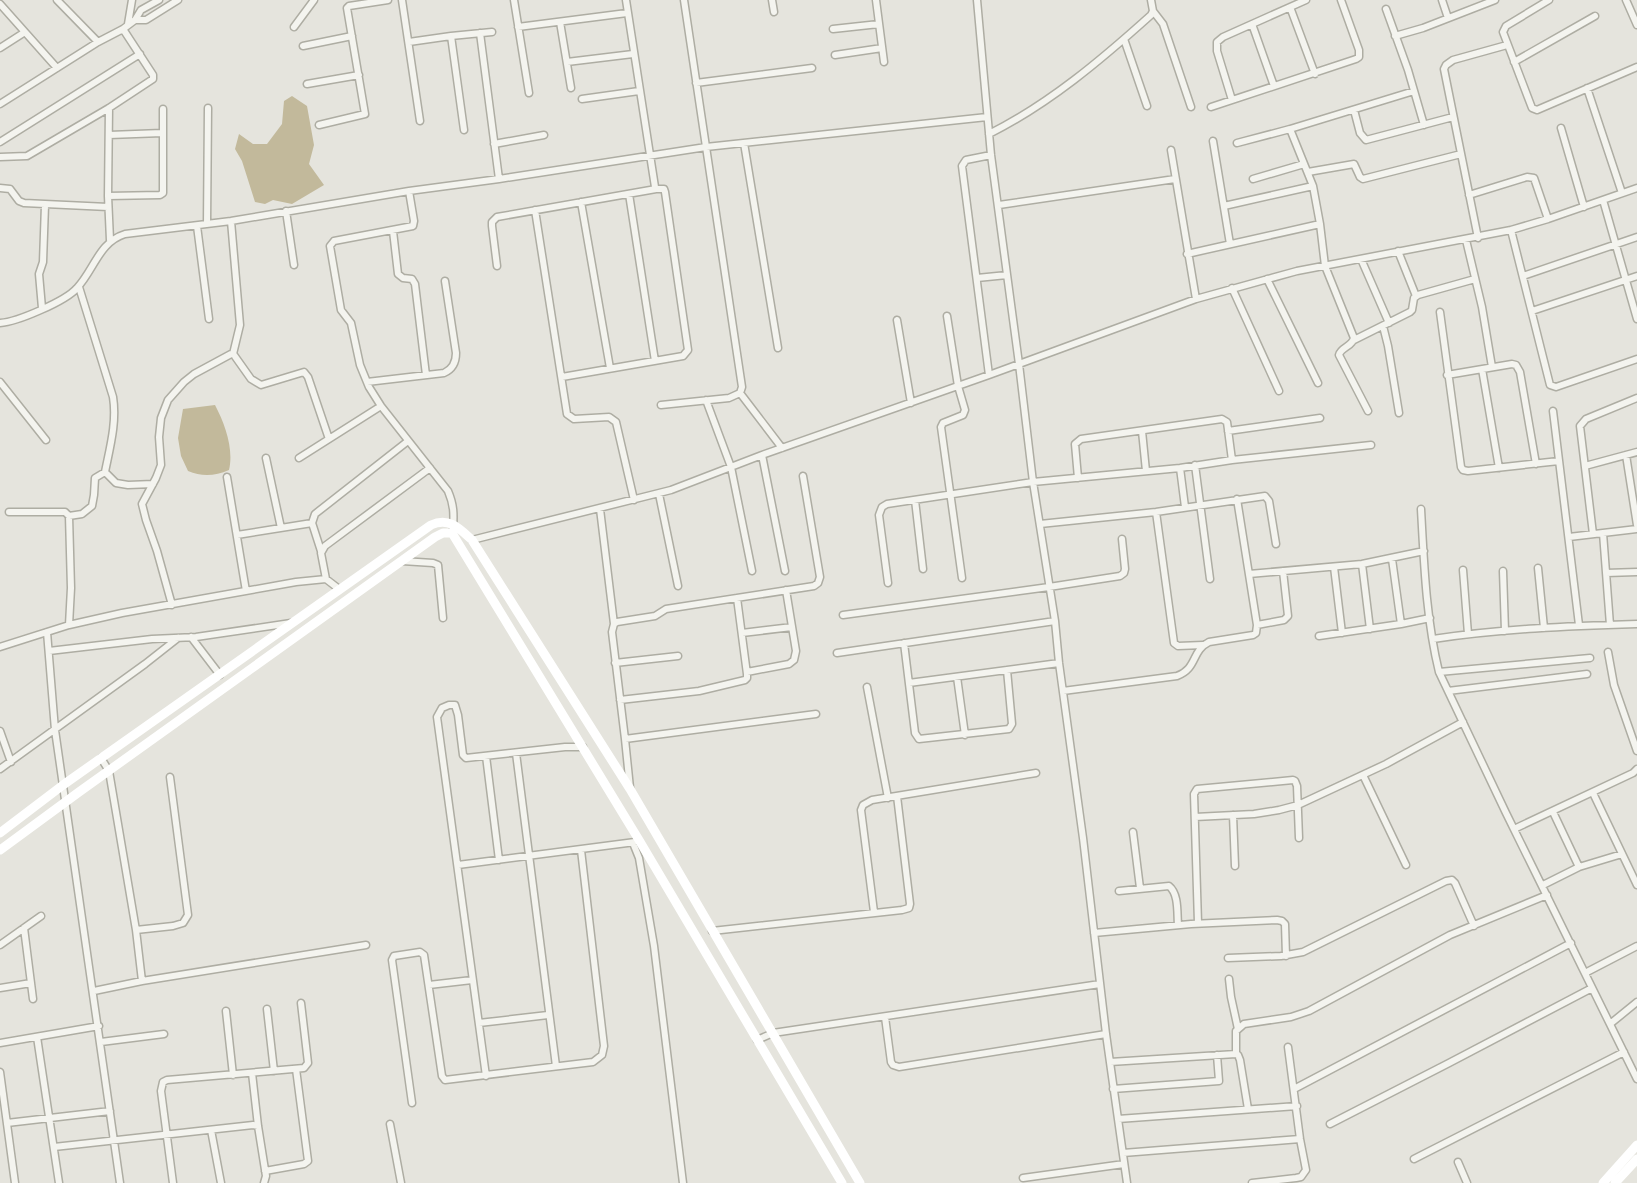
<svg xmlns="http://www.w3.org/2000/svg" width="1637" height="1183" viewBox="0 0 1637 1183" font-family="'Public Sans',sans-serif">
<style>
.water{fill:#c2b99b}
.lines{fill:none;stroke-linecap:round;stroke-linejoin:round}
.street-casing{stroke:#aeada3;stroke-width:9}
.street{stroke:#f4f4ef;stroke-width:6}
.secondary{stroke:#fff;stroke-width:9}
</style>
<rect width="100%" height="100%" fill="#e5e4dd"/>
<path class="water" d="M292,96l15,10 7,39 -5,19 15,21 -32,19 -19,-4 -8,4 -10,-2 -13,-41 -7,-12 4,-15 14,10h14l15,-20 2,-23z
M215,405c10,19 19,44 14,65 -14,6 -27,7 -41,1l-7,-15 -3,-18 5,-29z"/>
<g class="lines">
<defs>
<path id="street" d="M57,0l41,42
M402,0l18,121
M514,0l15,93
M684,0l58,387 -2,6 42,55
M772,0l2,12
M876,0l8,62
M977,0l14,155 28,209 14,118 22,139 4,42 24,175 23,196 21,149
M1151,0l2,11 10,13 28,83
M1442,0l6,18
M1549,0l-43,26 -3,6 29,76 5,2 100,-43
M1626,0l11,25
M0,4l57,64
M1290,7l25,67
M1386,9l22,61 16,55
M135,20h11l32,-20
M560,22l11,66
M128,24l4,-24
M1252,24l22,62
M294,27l20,-27
M518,27l109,-14
M833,29l46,-5
M480,33l19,146
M451,36l41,-4
M1395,36l28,-8 72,-28
M1124,39l23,67
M409,42l42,-6 13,94
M303,46l49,-10
M0,48l25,-16
M835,55l47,-7
M567,62l66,-8
M1514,62l81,-46
M696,83l116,-15
M307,84l52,-9
M1587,88l35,105
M582,99l57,-8
M1232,100l-15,-49v-9l6,-5 83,-37
M0,104l98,-62 25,-13 12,-9 6,-10 18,-10
M1211,107l145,-48 3,-2v-7l-18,-50
M109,108l-1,88 2,44
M1354,110l6,23 6,7 87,-23
M319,125l46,-11 -18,-106 2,-2 39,-6
M1561,128l23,79
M1290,129l23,57 7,38 5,42 29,72c-2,9 -13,9 -15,17l29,56
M989,134c60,-30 112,-74 162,-119l2,-4
M109,135l53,-2
M1213,141l17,103
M0,142l140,-88
M744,143l34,205
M1237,143l53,-14 124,-38
M494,144l50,-9
M1171,150l25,149
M0,157l27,-1 82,-48 44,-29v-4l-30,-46
M1308,172l46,-8 6,13 3,2 98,-25
M1253,179l51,-15
M0,188l10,1 9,12 5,2 84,4
M409,191l5,30 -1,5 -79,15 -4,5 11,64 10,13 9,42 9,22 12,19 67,85c6,14 6,23 5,38
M629,194l26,167
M1469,195l58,-18 7,1 14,41
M108,196l52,-1 3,-2v-84
M1603,200l34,119
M581,202l29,166
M999,205l176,-26
M1224,206l89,-20
M535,210l32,204 7,5 35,-2 7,5 18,78
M286,211l8,54
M231,221l9,104 -7,29
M207,224l1,-116
M197,226l12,93
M1511,230l39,155 6,2 81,-28
M393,231l5,43 5,4 9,1 3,5 11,91
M1478,238l-34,-169 2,-4 7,-5 54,-15
M1466,240l16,67 10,60
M1398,251l18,45
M1187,254l133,-30
M1361,259l28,64
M497,266l-5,-40v-4l5,-5 159,-28
M1523,276l114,-39
M977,278l30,-3
M1267,279l51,104
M1232,288l47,103
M42,308l-3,-34 4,-12 2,-57
M1532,311l105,-35
M1440,312l21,155 2,3 5,1 91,-10
M947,316l11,70 7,24 -2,5 -20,8 -2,4 21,151
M897,320l14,83
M0,323c17,-1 66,-22 77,-35 17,-18 22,-46 48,-54l106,-13 178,-30 90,-12 207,-32 281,-30
M1383,326l5,20 11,67
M1354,340l56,-28 2,-2 2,-12 4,-3 57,-16
M1482,369l17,99
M989,375l-27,-209 4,-6 25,-5
M1447,375l65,-11 4,1 4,7 16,92
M562,377l121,-21 5,-6 -23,-158 -1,-3h-8l-1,-2 -29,-187
M0,382l46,58
M367,382l77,-9c9,-4 12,-11 12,-20l-11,-72
M706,400l25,67 21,104
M661,405l68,-7 11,-5
M1553,411l26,214
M1142,431l4,40
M1228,431l92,-13
M762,455l23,116
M1626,455l11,70
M266,458l15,70
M299,458l82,-52
M1195,465l15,114
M1585,466l52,-14
M1180,468l5,39
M105,472l11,11 12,2 25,-1
M227,477l19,114
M1078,478l-3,-34 6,-5 141,-20 5,3 5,38
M659,494l19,92
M915,500l8,69
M600,509l14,115 -2,8 13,107 5,49
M1421,509c3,54 5,110 18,163l67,141 131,266
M9,512h56l4,4 2,72 -2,37
M1156,512l18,131 4,3 25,-1
M69,516l13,-2 10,-8 2,-11 1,-17 10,-6c5,-25 12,-50 8,-75l-34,-110
M1040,524l116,-12 109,-16 4,5 7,43
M1603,533l7,92
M1593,534l-13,-108 6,-7 51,-21
M237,535l75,-12
M1569,537l68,-8
M472,540l199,-50 91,-35 227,-80 207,-76 101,-28 214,-41 37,-11 89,-31
M321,551l-9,-28 3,-9 93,-73
M1392,559l9,65
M402,561l31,2 5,2 5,53
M1362,564l8,65
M1334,567l8,66
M1538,568l6,60
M1463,570l5,64
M1503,571l2,60
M1606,573l31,-1
M1249,574l113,-10 62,-13
M326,579l-5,-26 4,-7 105,-78
M888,583l-9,-68 3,-8 5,-3 146,-22 147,-14 52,-8 139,-15
M172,605l-15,-54 -11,-31 -4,-16 14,-26 5,-13 -2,-28 2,-19 7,-18 16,-18 10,-8 37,-20 3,1 17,24 10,6 43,-13 4,5 21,62
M843,615l206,-28 71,-11 4,-3 1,-4 -3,-30
M614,624l3,-2 38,-6 11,-7 148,-23 4,-3 2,-6 -17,-101
M1257,625l27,-5 4,-4 -5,-45
M47,632l8,98 65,453
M742,633l50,-6
M1319,636l82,-12 29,-6
M191,637l29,38
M1433,639c67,-10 136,-13 204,-15
M904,643l11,90 4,6 90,-10 3,-5 -5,-54
M0,647l69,-22 53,-12 174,-31 30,-3 13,10
M49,651l103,-12 44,-2 95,-14
M1608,652l6,33 23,66
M837,653l218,-32
M615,663l63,-7
M747,672l42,-8 5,-4 2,-9 -10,-61
M1439,672l151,-14
M957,677l8,58
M909,683l150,-20
M867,687l21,111
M1063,691l114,-15c21,-8 14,-25 32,-34l44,-7 3,-2 1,-8 -20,-126
M1448,691l139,-17
M620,700l79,-9 46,-11 2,-2v-4l-10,-76
M0,731l11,31
M625,739l191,-25
M516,753l40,313
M486,756l13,104
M101,758l8,13 27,159 6,51
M0,769l145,-105 33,-26
M1363,775l43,90
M1593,793l44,92
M1553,812l26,55
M1233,815l2,51
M1195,817l59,-3 25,-4 19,-5 88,-41 77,-42
M1514,829l119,-56 4,-4
M1133,832l7,56
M633,843l6,15 15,88 29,237
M458,865l177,-23
M1543,885l36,-18 43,-13
M1119,891l50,-5c10,8 8,27 9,39
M874,912l-13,-102 2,-5 9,-5 164,-27
M1198,923l-4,-129 3,-5 96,-9 2,1 2,5 2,52
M24,928l9,71
M136,930l37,-4 10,-3 5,-8 -18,-138
M712,931l190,-21 7,-2 1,-4 -13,-108
M1094,933l97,-9 86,-4 5,1 3,3 1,32
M0,945l41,-29
M1228,958l53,-2 22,-4 143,-71 6,-1 3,3 19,43
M1585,973l52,-27
M1229,979l2,18 7,32
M429,985l43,-5
M0,988l31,-5
M94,991l48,-10 224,-36
M267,1009l7,62
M226,1011l7,64
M885,1017l6,45 2,3 6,2 207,-33
M479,1023l69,-8
M1610,1024l27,-22
M37,1037l22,146
M757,1040l16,-7 327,-49
M101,1042l63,-8
M0,1043l99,-17
M1236,1054v-23l8,-7 47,-7 18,-6 141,-76 97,-40
M1110,1062l126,-8 2,1 2,5 8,49
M0,1072l15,111
M252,1073l6,53 8,50 -2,7
M486,1076l-49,-359 5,-9 7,-3h6l3,10 5,40 3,3 99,-11h18
M1113,1089l106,-8 -2,-26
M1294,1089l277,-146
M412,1103l-20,-143 2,-4 26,-4 4,3 18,121 3,4 148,-18 9,-7 2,-9 -23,-196
M1118,1119l179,-13
M7,1123l103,-12
M390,1124l11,59
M1330,1124l119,-61 143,-75
M211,1130l10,53
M54,1147l199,-22 5,1
M1123,1153l177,-14
M1414,1159l210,-107
M1458,1162l9,21
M265,1171l39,-7 4,-3 -12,-92
M1023,1178l101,-14
M173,1183l-12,-92 2,-9 4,-2 137,-12 4,-5 -7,-60
M1252,1183l44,-5 5,-1 5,-7 -6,-31 -12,-92"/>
</defs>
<use href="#street" class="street-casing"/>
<use href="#street" class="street"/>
<path class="secondary" d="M0,833l63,-48 368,-260c18,-8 28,3 41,15l158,249 230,394
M0,850l79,-58 356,-255 8,-4h9l187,307 203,343
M1603,1183l34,-38
M1615,1183l22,-24"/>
</g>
</svg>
